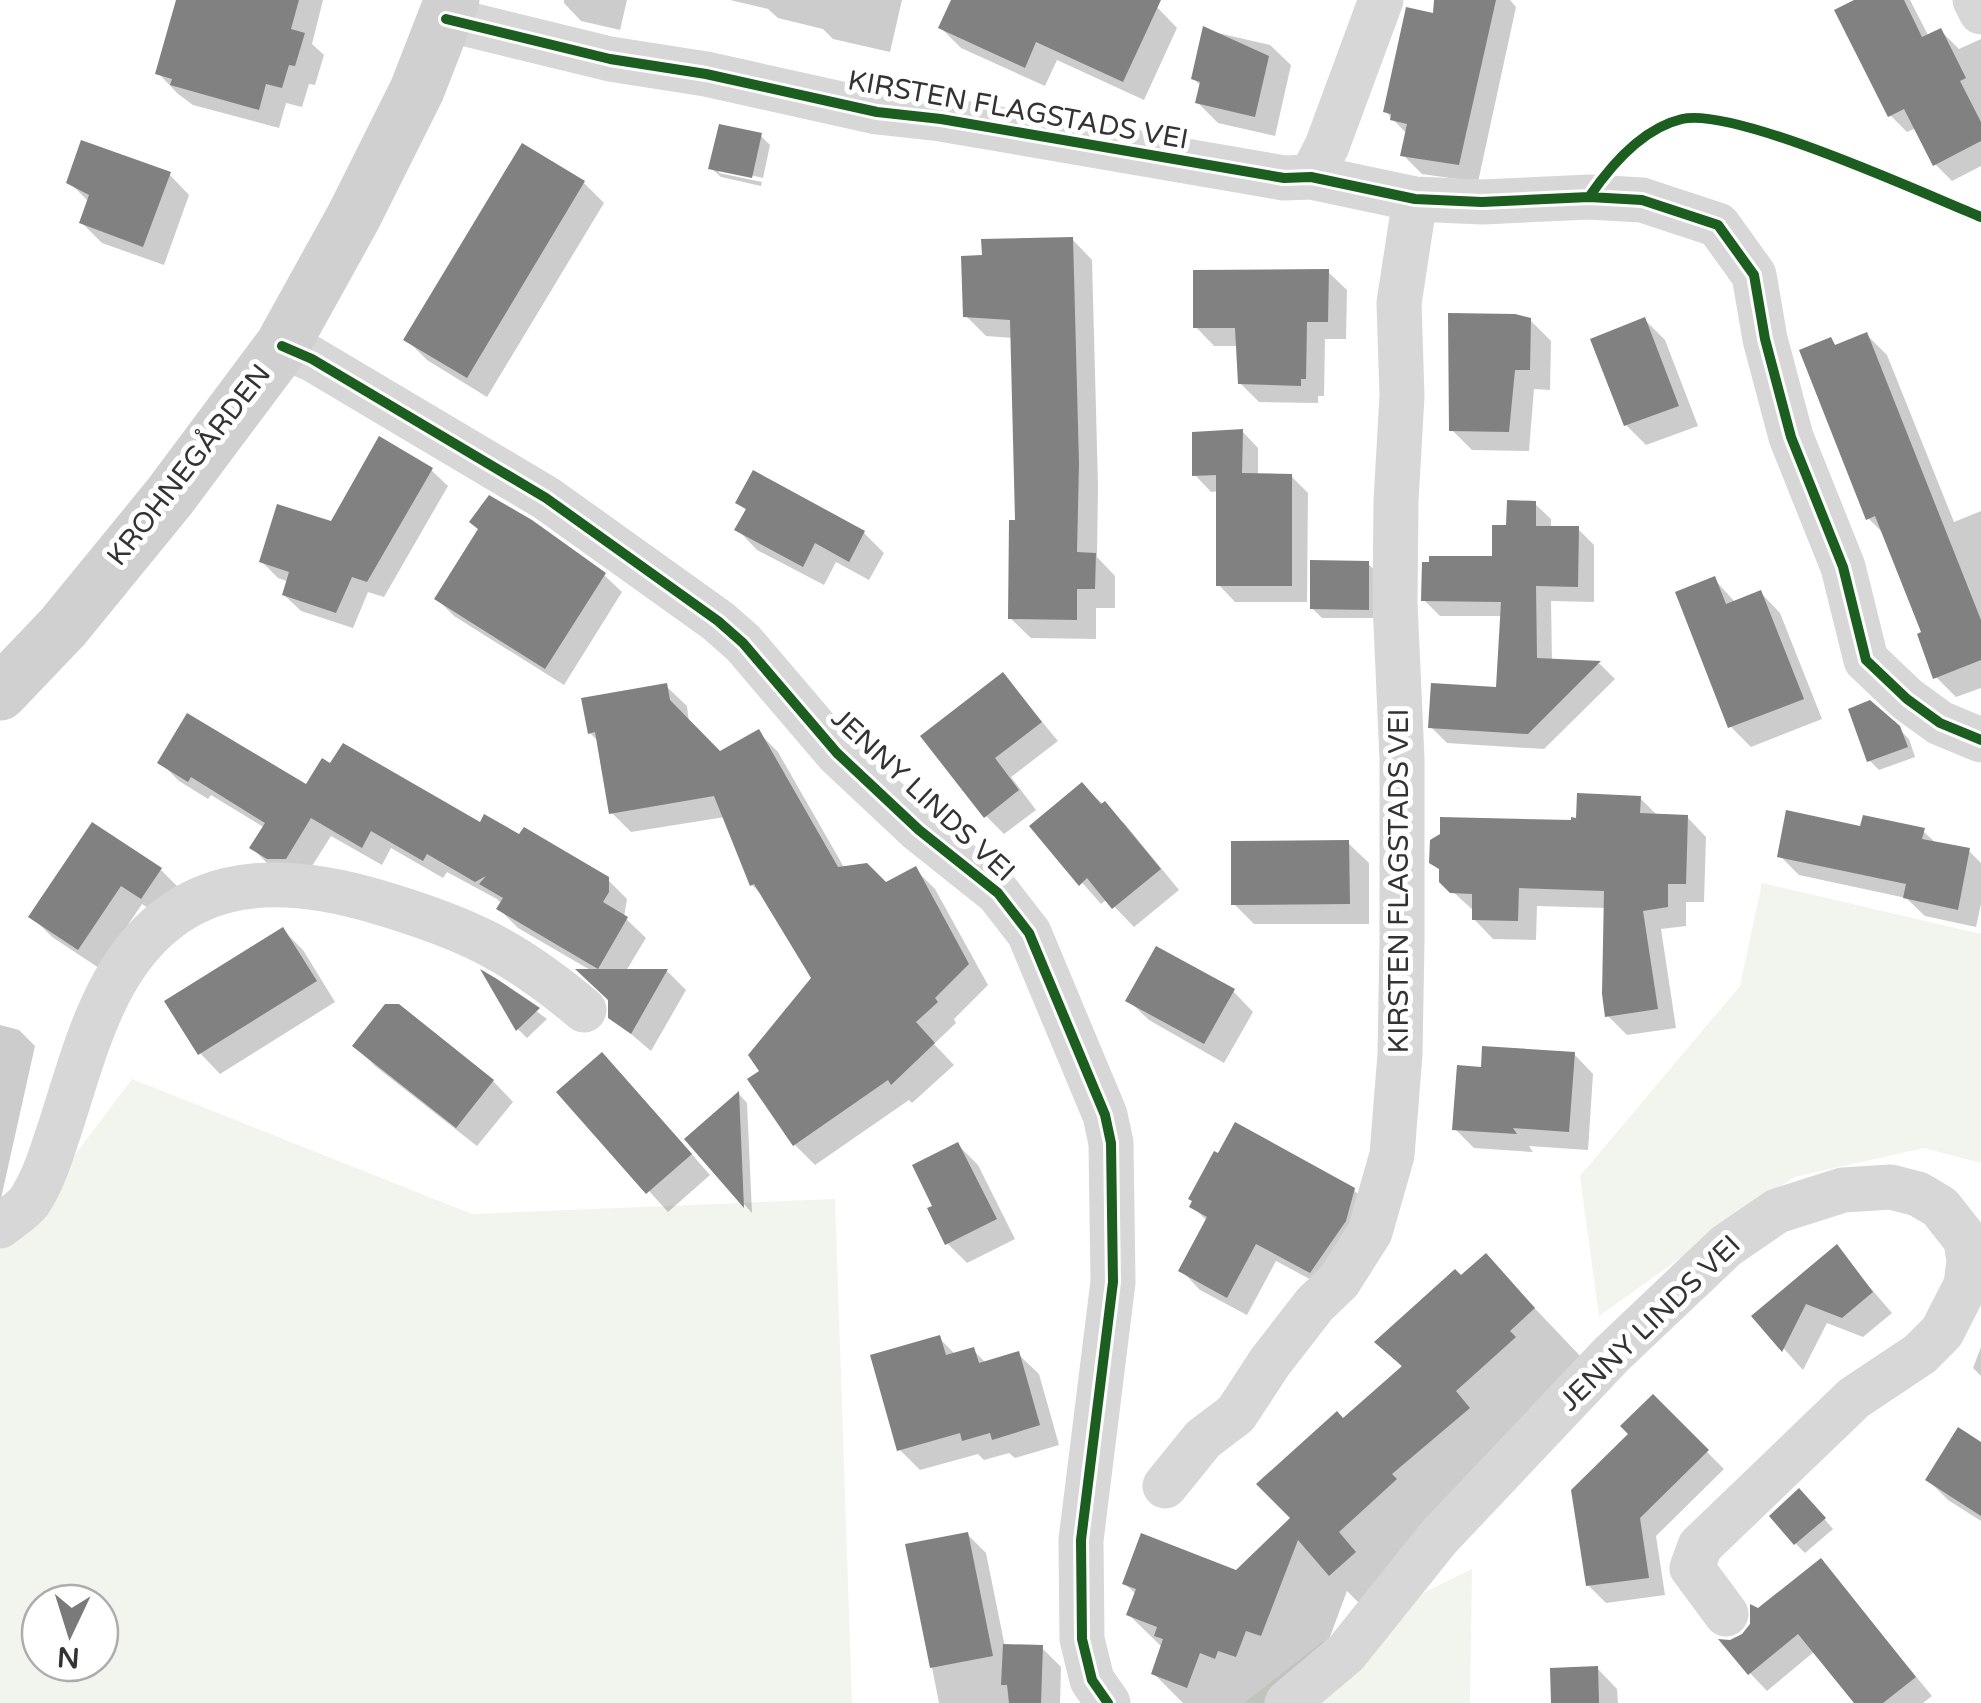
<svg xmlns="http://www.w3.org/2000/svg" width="1981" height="1703" viewBox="0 0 1981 1703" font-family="'Varela Round',sans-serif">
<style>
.green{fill:#f1f5ed;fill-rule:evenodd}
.shadow{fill:#0003}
.building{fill:#818181}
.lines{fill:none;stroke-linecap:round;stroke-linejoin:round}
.minor{stroke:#d7d7d7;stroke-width:45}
.secondary{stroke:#d0d0d0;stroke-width:55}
.cycleway-casing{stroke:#fff;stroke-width:16}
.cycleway{stroke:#1b5e20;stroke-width:10}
.labels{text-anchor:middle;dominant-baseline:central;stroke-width:10;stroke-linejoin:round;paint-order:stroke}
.street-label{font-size:28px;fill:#333;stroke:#fff}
</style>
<rect width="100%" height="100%" fill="#fff"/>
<path class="green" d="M1762,883l219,51v229l-57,-15 -130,29 -195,139 -19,-140 160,-190z
M132,1079l340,135 363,-15 17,504h-852v-484l35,-11zM40,1603h60v60h-60z
M1472,1569l-2,134h-226l77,-60z"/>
<path class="shadow" d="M178,0h145l-11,44 12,11 -9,30 -6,-1 -7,23 -16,-4 -7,25 -86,-23 -15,-11 -20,-21z
M564,0h63l-7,30 -39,-9 -17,-18z
M730,0h172l-12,52 -57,-13 -10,-10 -45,-11 -10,-9z
M953,0h187l17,7 20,21 -33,72 -87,-40 -12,26 -84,-38 -20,-20z
M1437,0h73l6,7 -38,175 -56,-8 -19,-19 5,-20 -23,-24 51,-95z
M1859,0h51l19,37 12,-6 18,18 22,-10v127l-29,15 -17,-17 -19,-36 -9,4 -17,-17z
M1205,30l65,15 21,20 -16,71 -57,-13 -20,-20 3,-17 -7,-7z
M761,136l9,9 -7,33 -44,-10v5l43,9 -1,4 -40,-9 -10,-9z
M169,174l20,21 -25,70 -62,-22 -21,-21 8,-20 -20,-20z
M584,183l20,20 -117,194 -60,-37 -20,-20z
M1072,239l20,21 6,226 -1,71 18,19v32h-19v31l-65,-1 -21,-20 8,-95 -5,-185 -27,-2 -20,-20 19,-59z
M1328,272l19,18 -1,49h-21l-1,57h-6v7l-59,-1 -19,-19 -2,-37h-24l-18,-19z
M1530,320l21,21 -1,49 -16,-1 -5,62 -57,-1 -20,-20z
M1645,320l20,20 33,86 -52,19 -20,-20z
M1867,335l20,20 67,167 27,-11v177l-25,9 -20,-20 -12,-44 -38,-97 -18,-18 -37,-178 6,7z
M1242,431l16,17v28h33l17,17 -1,109h-72l-16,-17v-94l-8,1 -16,-17z
M431,470l17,16 -64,111 -16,-5 -15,36 -52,-17 -17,-16 5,-13 -11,-4 -16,-16z
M738,502l126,31 20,20 -15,27 -33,-18 -12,23 -67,-35 -20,-21 10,-18z
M1534,503l17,16v9l27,1 16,16v57l-43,-1 1,60 48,3 15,15 -71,70 -97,-6 -16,-16 67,-38 4,-73h-62l-16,-16 70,-42 14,-30z
M481,530l123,45 18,17 -58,93 -110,-69 -17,-17z
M1368,564l10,9v45h-56l-10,-10z
M1714,579l21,23 25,-10 20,21 42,106 -71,28 -20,-20 -53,-134z
M1003,675l55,66 -47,36 25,33 -32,24 -18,-18z
M666,686l21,20 2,17 31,31 38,-22 20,20 67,117 41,16 29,-16 20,20 53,96 -34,34 2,4 -22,21 20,21 -42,38 -3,-3 -94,65 -20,-20 -44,-66 11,-8 52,-93 -49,-80 -13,-13 -27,-68 -94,15 -20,-20 -12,-70 -9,-9z
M1898,728l11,11 6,18 -36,13 -10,-10z
M160,762l147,25 173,38 127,54 20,20 -3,18 22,21 -20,33h41l19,19 -35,61 -40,-34v-17l-19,-29 -74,-43 -19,-19 3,-5 -5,-5 -50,-27 -4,6 -52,-30 -9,17 -51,-29 -26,41 -34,-10 -19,-19 13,-20 -54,-33 -3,4 -29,-18z
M1082,785l43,39 54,66 -45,37 -27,-28 -6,5 -69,-78z
M1640,798l18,18 29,1 19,20 -2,65h-18v24l-25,3 15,99 -49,7 -19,-19 -1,-108 -70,-2 -1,34 -43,-1 -19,-20v-8l-33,-30 132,-58z
M1862,829l61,2 14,13 32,7 12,12v41l-5,23 -51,-11 -19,-18 -107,-23 -19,-19z
M1348,843l21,20v61h-115l-20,-20z
M161,870l20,20 -19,27 -20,-13 -43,64 -47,-31 -20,-20z
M283,930l20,20 32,52 -115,72 -20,-21z
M496,981l51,38 -20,19 -9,-9z
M1233,991l20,21 -29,51 -75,-43 -21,-20z
M0,1025l19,5 16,16 -35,157z
M355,1046l138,35 20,21 -36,44 -102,-80z
M1574,1054l19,20 -5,76 -59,-4 4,6 -59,-4 -19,-19 28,-59z
M622,1075l88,100 -42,37 -108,-120z
M739,1094l8,9 5,110 -65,-74z
M958,1145l20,20 37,74 -48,24 -20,-20 -12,-36z
M1354,1190l19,19 -43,81 -54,-29 -29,54 -47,-25 -19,-20 27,-48 -16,-16z
M1836,1248l56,65 -29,24 -36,-14 -24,47 -48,-54z
M1486,1257l98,103 -203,265 -34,-34 -35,94 -44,18h-85l-29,-29 9,-26 -34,-33 8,-20 -13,-12 112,-11 57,-54 51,-97 59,-53 -25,-26z
M939,1338l17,17 17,-5 13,13 32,-9 21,20 20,71 -44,13 -6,-5 -25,7 -6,-6 -58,16 -20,-20z
M1981,1347v29l-8,-8z
M1653,1398l71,71 -68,67 9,59 -59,8 -18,-18z
M1981,1445v76l-33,-21 -20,-20z
M1808,1500l25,29 -28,24 -9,-9z
M967,1534l19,19 19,94 37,1 19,19 -1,36h-121l-31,-157z
M1821,1561l111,135 -9,7h-66l-42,-52 -48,40 -17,-18 -6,-37 15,-26z
M1597,1668l20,21 1,14h-64z"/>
<path class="building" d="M176,0h123l-8,29 14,4 -10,33 -6,-1 -7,23 -16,-4 -7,26 -89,-25 2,-6 -17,-5z
M951,0h210l-38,82 -87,-40 -11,26 -87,-40z
M1434,0h62l-37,165 -59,-9 7,-32 -17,-4 1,-6 -8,-2 23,-105 27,6z
M1854,0h50l18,37 19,-9 25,50 -6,3 21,41v19l-48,25 -29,-57 -16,8 -54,-107z
M1203,26l66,30 -14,61 -60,-14 5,-21 -9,-3z
M719,124l43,9 -10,45 -44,-9z
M81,140l90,32 -28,75 -64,-24 10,-28 -23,-12z
M522,143l63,38 -118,197 -64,-38z
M1073,237l6,227 -2,88 19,1 -1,36h-18v31l-69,-1 1,-99h6l-5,-200 -47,-3 -2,-61 21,-1 -1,-16z
M1329,269l-1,53h-21l-1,57h-5v7l-63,-2 -3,-56h-42v-58z
M1448,313l67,1 16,4 -1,52h-15l-6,62 -60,-1z
M1645,317l34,89 -55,20 -34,-87z
M1867,332l114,288v40l-48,19 -16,-45 4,-2 -46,-116 -9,4 -67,-170 32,-13 4,8z
M1243,429l-1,44 50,1v112h-76v-111l-24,1v-44z
M379,436l54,32 -66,114 -15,-5 -16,36 -54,-18 7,-23 -30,-10 18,-58 54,17z
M753,470l112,61 -16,31 -34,-19 -12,24 -69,-37 12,-21 -11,-6z
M489,495l43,25 74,53 -61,96 -111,-70 44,-70 -9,-7z
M1507,500l29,1v25h43l-1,61 -42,-1 1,72 64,3 -73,73 -100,-6 3,-45 65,4 5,-85 -80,-1 1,-39h7v-6h63v-31h14z
M1310,560l59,1v49l-59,-1z
M1715,576l11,28 35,-14 43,109 -76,29 -53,-136z
M1003,672l39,50 -47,36 24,32 -35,28 -64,-82z
M667,683l3,17 50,51 39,-22 79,138 29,-4 19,19 30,-16 53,98 -34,34 3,4 -22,20 19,21 -44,42 -3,-5 -95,66 -46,-67 12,-8 -11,-16 63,-77 -57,-94 -4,2 -36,-90 -105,18 -14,-82 -7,2 -7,-36z
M1870,700l30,26 8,21 -41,15 -19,-53z
M187,713l119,71 16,-26 8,5 13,-20 137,79 4,-8 35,20 5,-7 85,50v15l-6,10 25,15 -30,52h70l-37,65 -23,-16v-18l-33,-31h23l-102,-60 7,-11 -24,-14 7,-8 -11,6 -48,-28 -4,7 -52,-30 -9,17 -51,-30 -25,41h-19l-18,-11 16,-25 -74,-46 -3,5 -31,-19z
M1082,782l19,22 4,-3 56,68 -49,40 -25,-31 -8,8 -50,-60z
M1577,793l64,3 -1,17 48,2 -2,69h-18v23l-25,4 15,98 -53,8 -3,-23 2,-103 -85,-3 -1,33 -46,-1v-26l-22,-1 -11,-11v-13l-10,-6 1,-23 10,-6v-17l131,3v-3l5,1z
M1786,810l74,16 3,-11 62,13 -3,11 48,9 -12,62 -55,-12 3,-14 -129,-27z
M92,822l70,46 -21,31 -20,-13 -43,64 -50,-33z
M1349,840l1,64 -119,1v-64z
M283,927l34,54 -119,74 -34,-54z
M1156,946l79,43 -31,55 -79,-43z
M480,969l17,10 43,29 -24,23z
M385,1004h14l95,76 -38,48 -104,-82z
M1482,1046l93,6 -6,80 -56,-4 4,6 -65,-4 5,-65 24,2z
M602,1052l90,102 -46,40 -90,-102z
M739,1091l5,117 -60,-69z
M1235,1122l120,66 -9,33 -36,52 -54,-29 -29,54 -49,-27 29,-54 -18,-10 3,-6 -4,-2 26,-48 4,2z
M958,1142l39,77 -52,26 -18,-37 5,-2 -20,-41z
M1837,1244l36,48 -31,26 -36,-14 -24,48 -31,-36z
M1486,1253l49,55 -25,23 6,6 -60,54 14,17 -78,66 5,5 -58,53 17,20 -27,24 -31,-36 -37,96 -15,-5 -10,26 -18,-6 -3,8 -15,-6 -13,35 -36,-14 12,-35 -9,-3 3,-9 -31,-12 10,-26 -14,-5 19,-51 95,37 54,-52 -34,-34 81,-73 6,7 59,-52 -28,-24 81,-73 6,6z
M940,1335l6,20 28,-8 5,16 40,-12 21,74 -48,15 -2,-7 -28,8 -2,-8 -63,18 -27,-96z
M1653,1394l56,56 -69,68 9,60 -63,8 -15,-96 57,-56 -8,-8z
M1958,1427l23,15v74l-56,-36z
M1799,1488l27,30 -32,27 -25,-29z
M968,1532l25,124 -63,12 -25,-124z
M1821,1558l95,119 -33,26h-29l-56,-69 -50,41 -30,-36 12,1 12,-6 8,-10v-20l8,4z
M1003,1644l40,1 -2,58h-32l-2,-18h-6z
M1598,1666l1,37h-48l-1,-35z"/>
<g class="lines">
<path class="minor" d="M1975,0l6,12
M446,19l164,40 96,15 171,38 64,7 343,59 27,-1 104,22 67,3 107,-5 53,3 76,25 36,50 11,64 26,98 52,130 23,93 41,39 33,24 41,17
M1311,177l16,-31 54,-146
M282,346l30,13 234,139 172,123 25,22 94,110 82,77 79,63 31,40 76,182 6,28 2,139 -32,258 1,99 10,41 16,23
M0,1226c10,-8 22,-15 29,-24 16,-24 23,-51 32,-77 15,-47 29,-99 53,-142 61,-108 156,-113 264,-81 88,26 135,48 206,108
M1165,1486l38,-47 33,-25 34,-52 45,-58 24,-23 31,-49 22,-77 8,-101 2,-112v-183l-7,-156 1,-102 6,-105 -3,-93 16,-104
M1287,1703l59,-50 93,-116 172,-182 115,-109 51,-35 66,-21 48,-3 27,7 22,13 26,33 3,21 -3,24 -24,47 -22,22 -66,44 -154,148 -8,22 34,46"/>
<path class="secondary" d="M0,693l63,-66 107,-131 112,-150 72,-130 63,-126 35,-90"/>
<defs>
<path id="cycleway" d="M446,19l164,40 96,15 171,38 64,7 343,59 27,-1 104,22 67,3 107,-5 53,3 76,25 36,50 11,64 26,98 52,130 23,93 41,39 33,24 41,17
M1589,197c22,-32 54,-69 93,-78 53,-12 240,74 299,98
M282,346l30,13 234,139 172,123 25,22 94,110 82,77 79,63 31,40 76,182 6,28 2,139 -32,258 1,99 10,41 16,23"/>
</defs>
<use href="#cycleway" class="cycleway-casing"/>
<use href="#cycleway" class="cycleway"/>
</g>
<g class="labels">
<g class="street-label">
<text transform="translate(1018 110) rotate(10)">KIRSTEN FLAGSTADS VEI</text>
<text transform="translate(189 465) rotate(-52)">KROHNEGÅRDEN</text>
<text transform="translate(923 795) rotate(43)">JENNY LINDS VEI</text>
<text transform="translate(1399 881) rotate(-90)">KIRSTEN FLAGSTADS VEI</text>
<text transform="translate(1650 1323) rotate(-44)">JENNY LINDS VEI</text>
</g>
</g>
<g transform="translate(70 1633) rotate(184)"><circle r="48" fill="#ffffff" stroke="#adadad" stroke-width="2.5"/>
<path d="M0-8L18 38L0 25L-18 38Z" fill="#7a7a7a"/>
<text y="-15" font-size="28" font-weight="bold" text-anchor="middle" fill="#333333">N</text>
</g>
</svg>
